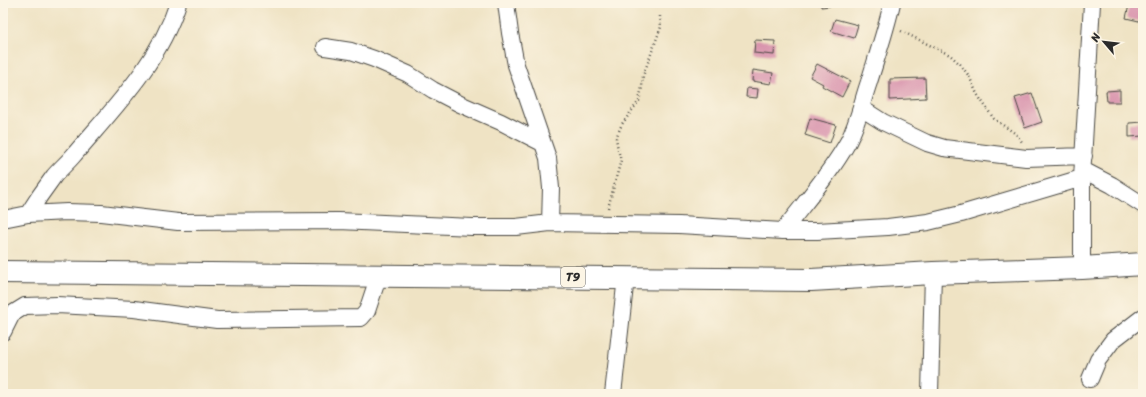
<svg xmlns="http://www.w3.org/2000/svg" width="1146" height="397" viewBox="0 0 1146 397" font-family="Sriracha,sans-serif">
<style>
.building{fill:#d994ad}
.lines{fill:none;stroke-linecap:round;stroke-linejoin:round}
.minor-casing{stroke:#484742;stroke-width:18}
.highway-casing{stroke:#484742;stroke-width:24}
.path{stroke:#484742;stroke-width:2.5;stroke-dasharray:1 3;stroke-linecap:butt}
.minor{stroke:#fff;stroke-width:16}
.highway{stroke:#fff;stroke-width:22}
.labels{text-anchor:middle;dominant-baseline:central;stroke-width:3;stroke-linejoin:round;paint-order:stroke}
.shield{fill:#fcf5e5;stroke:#6a6863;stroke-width:1}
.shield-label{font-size:12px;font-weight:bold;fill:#2b2b2b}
</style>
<rect width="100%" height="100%" fill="#fcf5e5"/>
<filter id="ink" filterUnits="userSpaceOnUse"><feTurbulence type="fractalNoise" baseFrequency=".025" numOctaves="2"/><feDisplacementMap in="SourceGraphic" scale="8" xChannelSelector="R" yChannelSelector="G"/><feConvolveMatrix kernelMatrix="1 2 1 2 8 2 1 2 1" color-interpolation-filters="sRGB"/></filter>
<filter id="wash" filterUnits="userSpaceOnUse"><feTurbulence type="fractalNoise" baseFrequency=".012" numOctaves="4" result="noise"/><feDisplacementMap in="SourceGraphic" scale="16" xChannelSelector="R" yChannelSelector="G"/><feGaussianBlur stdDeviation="0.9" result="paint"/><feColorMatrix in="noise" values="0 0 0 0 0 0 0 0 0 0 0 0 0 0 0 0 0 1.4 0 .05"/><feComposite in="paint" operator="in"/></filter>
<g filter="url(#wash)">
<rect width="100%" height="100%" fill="#efe3c4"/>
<g id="blocks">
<path class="building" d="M821,3h9v3l-9,1z
M1129,5l14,3v14l-17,-4z
M835,19l23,6 -4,13 -23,-7z
M755,40l20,1 -1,14 -20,-2z
M817,64l33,17 -8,16 -20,-11 1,-2 -13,-7z
M753,70l20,3 -2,11 -19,-3z
M925,78l1,20 -36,2v-21z
M747,88l11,1 -1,9 -11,-1z
M1120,90v12h-13l-1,-11z
M1032,93l10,29 -17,6 -10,-30z
M810,118l26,7 -6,18 -25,-8z
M1143,122v14l-14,1v-14z"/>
</g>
</g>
<g filter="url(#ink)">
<use href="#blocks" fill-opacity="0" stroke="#484742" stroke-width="1"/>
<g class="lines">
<defs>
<path id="minor" d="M506,3l4,30 6,32 32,93 3,30 -1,35
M325,47l26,4 23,8 34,15 25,16 27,14 41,18 41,21
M861,108l22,14 44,21 17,5 82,10 58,-2
M1083,170l29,15 31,20
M28,214c8,-13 17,-26 26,-38 6,-7 13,-13 19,-20 40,-47 86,-93 105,-153
M3,219l25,-5 39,-2 34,1 77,9 161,-1 133,6h44l34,-4 129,2 104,6h34l71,-4 40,-5 33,-8 121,-36
M783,231c22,-29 47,-57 65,-89 10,-19 14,-40 21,-60 8,-26 17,-52 23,-79
M1082,268v-90l10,-175
M3,332l9,-18 13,-8 32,-1 77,4 83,11 144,-2 6,-7 12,-36
M1090,379l8,-19 15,-20 30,-23
M613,394l13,-117
M930,394l3,-121"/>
<path id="highway" d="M3,272l808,8 122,-7 149,-5 61,-4"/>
</defs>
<use href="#minor" class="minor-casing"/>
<use href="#highway" class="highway-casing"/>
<path class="path" d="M901,31l49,24 10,9 9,12 8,18 17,25 22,15 6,8
M3,191l3,13
M608,208l13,-48 -3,-10 -2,-12 6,-14 17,-23 3,-14 1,-11 18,-49 -1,-11"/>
<use href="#minor" class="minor"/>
<use href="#highway" class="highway"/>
</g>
</g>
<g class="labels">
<rect class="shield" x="561" y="267" width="24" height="20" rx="3"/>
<g class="shield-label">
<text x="573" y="277">T9</text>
</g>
</g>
<rect width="1146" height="397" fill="none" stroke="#fcf5e5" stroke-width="16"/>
<g transform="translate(1104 42) rotate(298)" stroke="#fcf5e5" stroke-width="3" paint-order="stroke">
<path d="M0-3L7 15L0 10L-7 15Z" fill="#2b2b2b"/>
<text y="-6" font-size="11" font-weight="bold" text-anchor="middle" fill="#2b2b2b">N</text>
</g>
</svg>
